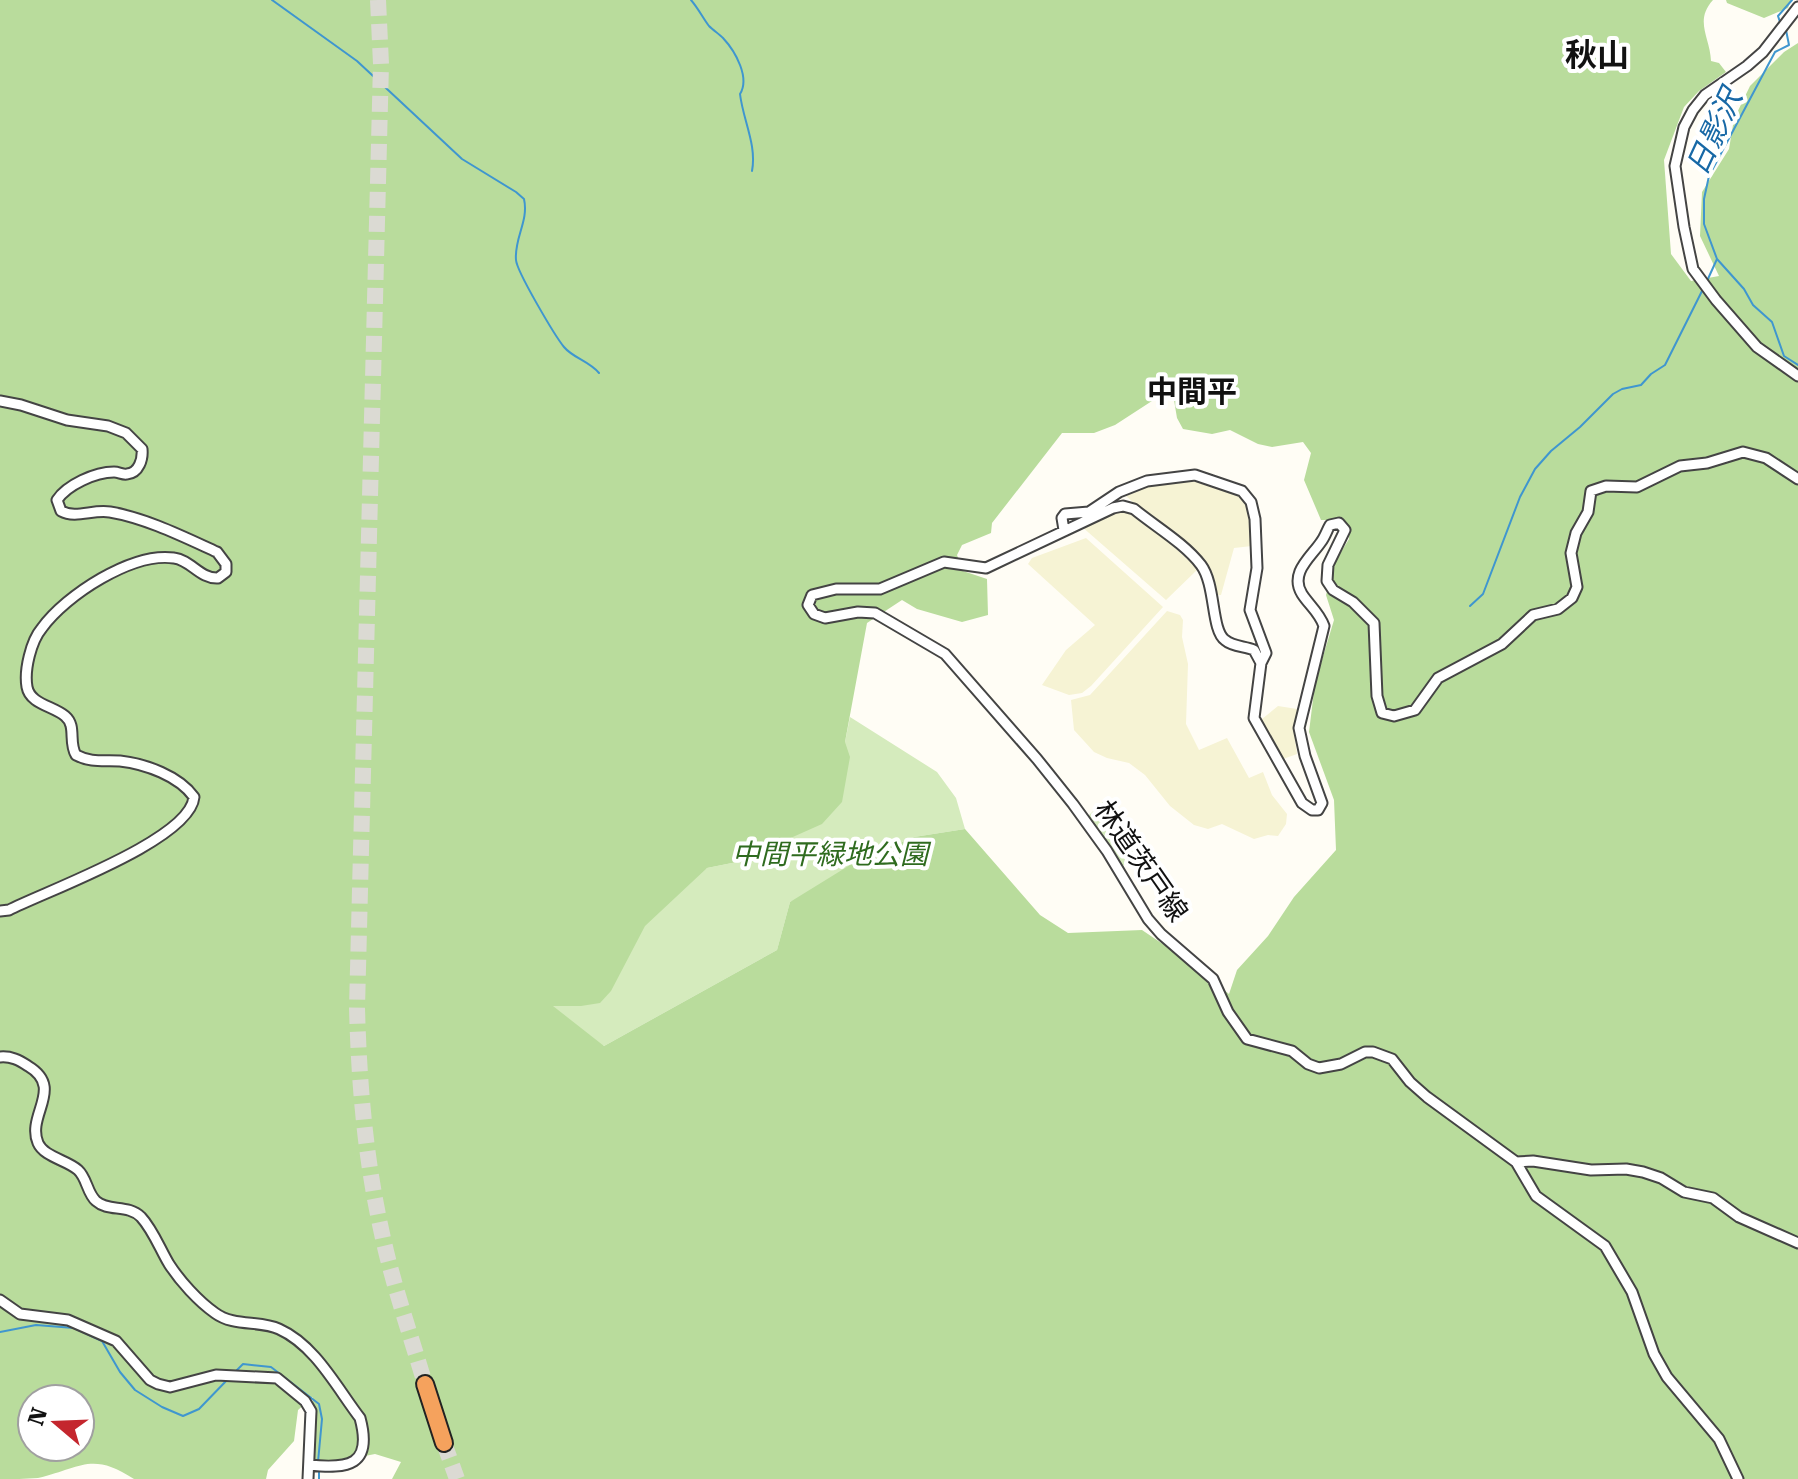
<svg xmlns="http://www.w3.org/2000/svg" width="1798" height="1479" viewBox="0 0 1798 1479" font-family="'Roboto Serif','Noto Sans JP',serif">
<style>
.farmland{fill:#f6f3d4}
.green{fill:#d5ebbd}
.forest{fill:#b9dc9c;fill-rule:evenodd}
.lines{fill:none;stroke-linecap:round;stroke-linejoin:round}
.stream{stroke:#3f96cf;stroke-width:2}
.highway-tunnel{stroke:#dbdad3;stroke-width:16;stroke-dasharray:16 8;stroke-linecap:butt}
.street-casing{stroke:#444;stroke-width:13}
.highway-casing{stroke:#222;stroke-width:20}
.street{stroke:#fff;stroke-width:9}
.highway{stroke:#f5a25d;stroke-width:16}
.labels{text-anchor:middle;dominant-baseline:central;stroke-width:8;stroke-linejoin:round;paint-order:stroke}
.park-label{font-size:28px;font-style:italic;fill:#2f6b1f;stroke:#fff}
.street-label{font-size:28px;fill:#111;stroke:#fff}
.water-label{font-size:30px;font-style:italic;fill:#1768a6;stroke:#fff}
.neighbourhood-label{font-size:30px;font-weight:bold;fill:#111;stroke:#fff}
.quarter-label{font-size:32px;font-weight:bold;fill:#111;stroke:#fff}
</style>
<rect width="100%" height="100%" fill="#fffdf5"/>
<path class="farmland" d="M1201,480l37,14 7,4 4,9 3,39 -18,2 -13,47h-5l-11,-29 -79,-70 26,-11z
M1127,510l21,13 50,46 -32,31 -85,-74 29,-14z
M1086,538l77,69 -72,79 -9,7 -13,2 -27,-10 24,-35 29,-25 -67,-61 4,-6z
M1167,611l13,4 3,5 -1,17 6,27 -2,60 13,26 28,-12 22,40 14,-6 9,23 15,19 -1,10 -8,12 -10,-1 -14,4 -32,-15 -14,5 -14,-4 -24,-19 -25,-31 -16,-12 -22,-5 -13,-6 -20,-22 -3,-30 19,-5z
M1278,706l19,3 -3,24 3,21 -14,5 -19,-32 -2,-8z"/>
<path class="green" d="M850,717l87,55 19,26 9,31 -51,8 -12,5 -13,18 -99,42 -13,48 -173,96 -128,-70 231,-108 30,-6 108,-120z
M1104,801l36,47 -18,19 -34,-51z"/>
<path class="forest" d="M0,0h1713c-19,21 -3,37 -2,61l8,2 7,9 -27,19 -15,16 -20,53 7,94 20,27 28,-5 -19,-40 2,-44 27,-43 5,-30 16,-33 34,-34 14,-9v1436h-1406l9,-17 -26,-8 -66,13 4,-70 -15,13 -4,31 -26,29 -2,9h-132c-42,-28 -54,-11 -96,-1 -12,1 -26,1 -38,1zM1172,388l5,30 6,11 29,5 18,-4 28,14 14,3 31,-5 8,11 -7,27 17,40h16l10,6 2,13 -13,21 -10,35 8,25 -19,63 -6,49 25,68 2,50 -42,47 -26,39 -31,34 -8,24 -41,-33 -46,-31 -74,3 -28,-18 -75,-86 -51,8 -12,5 -14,17 -38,6 -60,37 -13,48 -173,96 -51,-40h28l19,-3 11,-12 34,-65 62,-58 30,-6 85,-38 20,-22 8,-45 -5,-15 22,-119 35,-23 15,9 45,13 26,-7 -1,-36 -24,-8 -6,-16 5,-10 29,-12 1,-10 70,-90h32l21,-8zM32,1399h48v48h-48z
M1726,0h65l-3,8 -24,10 -37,-15z"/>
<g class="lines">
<path class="stream" d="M272,0l85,61 105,98 54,33 8,7c5,22 -10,39 -8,61 1,12 39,76 48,87 9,11 25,14 35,26
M691,0c7,8 12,18 18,26 4,4 10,8 14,12 13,14 27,40 17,56 3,26 17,51 12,77
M1781,25l-3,-9 14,-16
M1786,30l3,15 -14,7 -66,124 -5,23v25l13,35 27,30 9,16 19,17 12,34 14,9
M1707,281l10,-22
M1470,606l13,-12 37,-97 15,-28 16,-18 29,-24 33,-33 9,-5 19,-4 10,-11 14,-9 37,-74
M0,1332l36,-7 38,3 28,13 18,31 15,18 27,17 21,9 16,-7 29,-30
M236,1371l7,-7 28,3 48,37 3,15 -4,43
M319,1468v11"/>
<path class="highway-tunnel" d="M378,0l3,64 -24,944c2,75 8,148 24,221 11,53 29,104 44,155
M444,1443l13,36"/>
<defs>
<path id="street" d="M1798,7l-35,45 -16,14 -42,29 -12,15 -9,17 -9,39 9,61 9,42 23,31 41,47 41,29
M0,401l21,4 46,15 41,6 18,7 16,16c1,10 -3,24 -15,25 -4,1 -8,-2 -13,-2 -19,0 -47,13 -57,28l4,11c15,8 32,-2 49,1 36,6 74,25 107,40l9,12v8l-8,6c-18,1 -27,-18 -44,-20 -42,-6 -108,37 -132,70 -11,13 -18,42 -15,59 3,17 26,19 38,29 12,10 3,26 11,39 15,8 28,5 44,6 26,3 59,15 74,36 -4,43 -148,94 -185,113l-9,1
M1064,530l-2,-12 3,-4 24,-2 30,-20 28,-11 48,-6 47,16 9,11 4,17 2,49 -7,42 16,43 -5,10 -7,55 48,85 10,7h6l4,-7 -17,-47 -6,-28 25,-102c-5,-14 -15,-21 -22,-32 -13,-21 9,-37 19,-52 4,-5 6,-12 9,-17l9,-2 6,7 -17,35 -1,16 6,9 20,12 21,21 3,73 5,17 12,3 21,-6 23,-32 64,-34 31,-29 25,-6 14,-11 5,-11 -6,-34 5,-20 12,-21 3,-21 15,-5 31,1 43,-21 27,-3 36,-11 23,6 32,21
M1261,663l-7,-13c-9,-4 -21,-3 -29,-10 -14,-10 -9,-55 -24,-75 -17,-22 -45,-38 -67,-56l-11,-3 -10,2 -127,60 -42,-6 -64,27h-44l-24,6 -4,10 6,9 11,4 33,-6 17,1 70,41 92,105 36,45 34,47 41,68 13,15 52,45 15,33 19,27 45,12 16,13 11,4 22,-4 24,-12h8l19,7 18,23 17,15 89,65 20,34 69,50 27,46 22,62 13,23 52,62 19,40
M0,1057c11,-1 19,3 28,9 37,22 -2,49 10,77 6,14 29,17 40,27 9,8 9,23 18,31 12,11 32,3 45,16 12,13 19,32 28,47 11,17 29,37 46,49 19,14 44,7 64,16 36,16 58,59 81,89 13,48 -12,51 -51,47
M1516,1162l17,-1 58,9 35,-1 17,3 18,6 23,14 29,6 26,19 59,26
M0,1300l20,14 48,6 48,21 34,39 8,4 12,3 46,-12 61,3 28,23 6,10 -3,68"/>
<path id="highway" d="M425,1384l19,59"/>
</defs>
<use href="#street" class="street-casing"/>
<use href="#highway" class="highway-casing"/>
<use href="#street" class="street"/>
<use href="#highway" class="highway"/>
</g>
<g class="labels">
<g class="park-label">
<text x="830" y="854">中間平緑地公園</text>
</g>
<g class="street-label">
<text transform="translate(1141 861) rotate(55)">林道茨戸線</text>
</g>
<g class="water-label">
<text transform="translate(1714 132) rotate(-65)">日影沢</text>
</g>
<g class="neighbourhood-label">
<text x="1192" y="391">中間平</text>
</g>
<g class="quarter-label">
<text x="1597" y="55">秋山</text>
</g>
</g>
<g transform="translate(56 1423) rotate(289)"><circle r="38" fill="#ffffff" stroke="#a0a0a0" stroke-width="2"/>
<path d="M0-6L14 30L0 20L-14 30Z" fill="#c4262e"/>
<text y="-12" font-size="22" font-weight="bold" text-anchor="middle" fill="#111111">N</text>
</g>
</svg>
